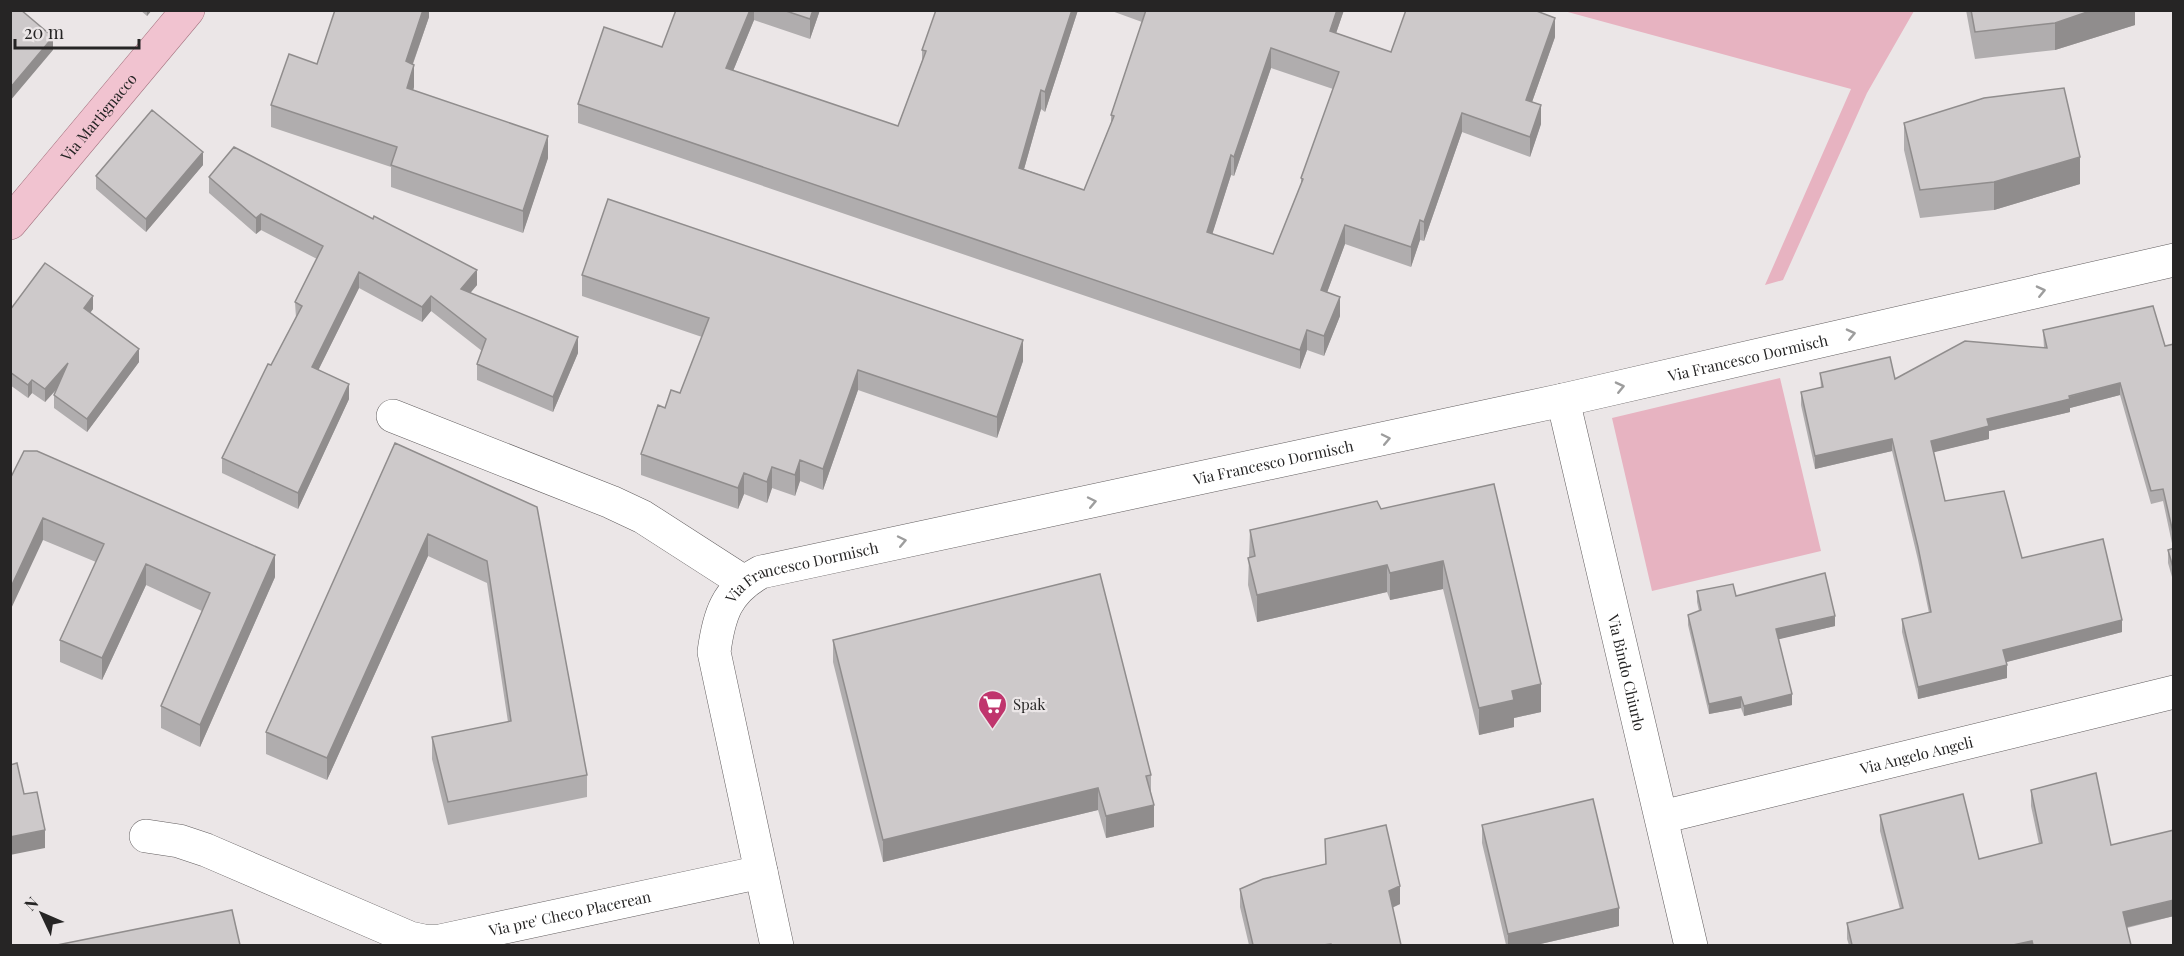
<svg xmlns="http://www.w3.org/2000/svg" width="2184" height="956" viewBox="0 0 2184 956" font-family="'Playfair Display',serif">
<style>
.green{fill:#e7b3c1}
.lines{fill:none;stroke-linecap:round;stroke-linejoin:round}
.minor-casing{stroke:#625e5f;stroke-width:34}
.major-casing{stroke:#a3727f;stroke-width:34}
.minor{stroke:#fff;stroke-width:33}
.major{stroke:#f1c3d0;stroke-width:33}
.wall{fill:#b0adae;fill-rule:evenodd}
.shaded-wall{fill:#908d8d}
.building{fill:#cdc9ca;stroke:#908d8d;stroke-width:1.5;fill-rule:evenodd}
.oneway{stroke:#9d9d9d}
.labels{text-anchor:middle;dominant-baseline:central;stroke-width:4.5;stroke-linejoin:round;paint-order:stroke}
.street-label{font-size:15px;fill:#262525;stroke:#ebe6e7}
.poi-label{font-size:15px;fill:#262525;stroke:#ebe6e7;text-anchor:start}
</style>
<rect width="100%" height="100%" fill="#ebe6e7"/>
<path class="green" d="M1564,11l350,-1v1l-47,82 -84,187 -18,5 86,-196z
M1780,378l41,173 -169,40 -40,-173z"/>
<g class="lines">
<defs>
<g id="minor">
<path id="s1" d="M1563,400l128,546"/>
<path d="M393,416l218,86 32,15 101,65"/>
<path id="s2" d="M1662,817l512,-125"/>
<path id="s3" d="M146,836l33,5 27,9 204,88 14,3h16l321,-69"/>
<path id="s4" d="M777,946l-63,-294c5,-37 12,-61 47,-80l802,-172 611,-140"/>
</g>
<g id="major">
<path id="s5" d="M10,223l178,-213"/>
</g>
</defs>
<use href="#minor" class="minor-casing"/>
<use href="#major" class="major-casing"/>
<use href="#minor" class="minor"/>
<use href="#major" class="major"/>
</g>
<path class="wall" d="M140,10h12l-5,6z
M429,10v7l-16,47 1,23 -1,3 135,68 -25,75 -132,-46v-20l-120,-40v-22l46,-41z
M676,10h144l-10,29 -56,-19 -21,51 165,55 24,-65v-11l156,-40 -33,102 -4,-3 -17,60 60,21 27,-67v-8l31,-93 -33,-12h235l-8,23 55,19 164,-15 -23,65 9,22 -11,33 -68,-25 -38,109 -4,-1 -9,27 -66,-23 -18,48 13,24 -16,40 -17,-6 -7,19 -722,-246v-19l84,-57zM1271,68l62,21 -32,89v8l-28,68 -61,-20 19,-59 3,1z
M1966,10h169v15l-80,25 -80,9z
M1904,123l176,61 -86,26 -74,8 -16,-68z
M203,165l-57,67 -50,-43v-13z
M209,177l268,108 -7,8 108,60 -25,59 -76,-32v-16l5,-13 -51,-40 -9,11 -63,-34 -41,82 31,29 -51,110 -76,-36v-15l74,-140 -1,-16 22,-43 -56,-29 -5,4 -47,-41z
M582,275l441,86 -26,77 -139,-48 -35,100 -23,-9 -5,15 -23,-8 -5,15 -23,-9 -6,15 -97,-34v-21l24,-46 15,-15 22,-56 -120,-41z
M93,309l-3,4 49,49 -52,70 -33,-24v-13l3,-6 -12,13 -13,-9 -4,5 -18,-13v-75z
M2043,330l122,16 9,-2v240l-6,-21v-13l5,-2 -10,-47 -12,3 -31,-109 -50,13v4l-81,19v8l-56,13 12,49 177,131 -116,30 1,16 -89,21 -16,-67v-13l27,-6 -11,-53 -26,-109 -77,18 -14,-64v-13l20,-4 -1,-15 75,6 149,-31z
M395,443l142,64 50,268v22l-139,28 -16,-66v-22l76,-15 -21,-139 -59,-27 -101,224 -61,-26v-22z
M10,479l265,98 -75,170 -39,-19v-22l41,-95 -56,-26 -44,95 -42,-18v-22l36,-78 -53,-22z
M1494,484l47,228 -27,6v9l-35,8 -36,-146 -53,11 -3,-8 -130,30 -9,-37 2,-55 131,-21z
M1697,591l39,5 99,30 -57,13 14,66 -48,11 -3,-8 -32,6 -21,-89v-10l11,-4 -2,-9z
M833,640l318,135v17l3,35 -48,11 -8,-28 -215,52 -50,-200z
M2031,790l80,55 63,71 -47,12 4,17h-282l-2,-6v-16l53,-14 -20,-78v-16l99,44 60,-15 -8,-38z
M1482,825l137,101 -83,19h-30l-24,-102z
M1325,839l75,65 -8,4 9,37h-152l-9,-38v-18l86,-25z"/>
<path class="shaded-wall" d="M147,10h5l-5,6z
M423,10h6v7l-23,66v-22z
M750,10h4v10l-28,68v-20z
M813,10h7l-10,29v-20z
M1072,10h6l-33,102v-20z
M1337,10h7l-14,41v-20z
M2093,10h42v15l-80,25v-27z
M1555,18v19l-29,82v-19z
M53,37v13l-43,51v-13z
M1271,48v20l-37,108v-19z
M414,65v22l-7,23v-22z
M1041,90v19l-22,78v-19z
M1541,105v19l-11,33v-20z
M1462,113v19l-38,109v-19z
M548,136v22l-25,75v-22z
M203,152v13l-57,67v-13z
M1231,155v20l-24,76v-19z
M2080,157v27l-86,26v-28z
M261,214v16l-5,4v-16z
M1420,220v20l-9,27v-20z
M1345,225v19l-24,65v-19z
M477,270v15l-16,19v-15z
M359,272v16l-47,95v-16z
M93,296v13l-9,12v-13z
M431,296v15l-9,11v-15z
M1340,297v19l-16,40v-20z
M1307,330v20l-7,19v-19z
M578,337v16l-25,59v-15z
M1023,340v21l-26,77v-21z
M139,349v13l-52,70v-13z
M68,363v13l-23,26v-13z
M858,370v20l-35,100v-21z
M32,380v13l-4,5v-13z
M2120,383v12l-50,13v4l-81,19v8l-58,14v-12l56,-22z
M349,384v15l-51,110v-16z
M1892,439v12l-77,18v-13z
M800,460v21l-5,15v-21z
M772,467v21l-5,15v-21z
M744,473v21l-6,15v-21z
M43,518v22l-33,71v-22z
M428,534v22l-101,224v-22z
M275,555v22l-75,170v-22z
M1443,561v28l-53,11v-27z
M146,564v21l-44,95v-22z
M1387,565v27l-130,30v-27z
M1835,616v10l-59,14v-11z
M2122,620v12l-119,31v-13z
M2007,665v13l-89,21v-12z
M1541,684v28l-27,6v9l-35,8v-27l33,-17z
M1792,694v11l-48,11v-10z
M1741,697v11l-32,6v-10z
M1098,788v22l-215,52v-22z
M1154,805v22l-48,11v-22z
M45,830v18l-35,7v-18z
M1400,886v18l-11,5v-18z
M2174,900v16l-51,12v-16z
M1619,908v18l-83,19h-28v-11z
M2032,941v4h-19z"/>
<path class="building" d="M10,10h11l32,27 -43,51z
M335,10h88l-17,51 8,4 -7,23 141,48 -25,75 -132,-46 6,-18 -126,-42 18,-51 28,10z
M676,10h74l-24,58 172,58 28,-75 -4,-1 14,-40h136l-27,82 -4,-2 -22,78 65,22 30,-74 -3,-1 35,-105h191l-7,21 61,21 15,-42h128l21,8 -29,82 15,5 -11,32 -68,-24 -38,109 -4,-2 -9,27 -66,-22 -24,65 19,7 -16,39 -17,-6 -7,20 -722,-246 26,-77 58,20zM1271,48l68,24 -38,106 2,1 -30,75 -66,-22 24,-77 3,2z
M783,10h30l-3,9z
M1971,10h122l-38,13 -80,9z
M2064,88l16,69 -86,25 -74,8 -16,-67 80,-25z
M152,110l51,42 -57,67 -50,-43z
M234,147l139,72 1,-3 103,54 -16,19 117,48 -25,60 -76,-33 9,-25 -55,-43 -9,11 -63,-35 -47,95 37,17 -51,109 -76,-35 46,-94 3,1 31,-59 -7,-4 28,-56 -62,-32 -5,4 -47,-41z
M608,199l415,141 -26,77 -139,-47 -35,99 -23,-9 -5,15 -23,-8 -5,15 -23,-9 -6,15 -97,-34 17,-49 7,3 6,-18 9,3 29,-75 -127,-43z
M45,263l48,33 -9,12 55,41 -52,70 -33,-24 14,-32 -23,26 -13,-9 -4,5 -18,-13v-62z
M2153,306l12,40 9,-2v193l-11,-48 -12,2 -31,-108 -51,13 1,3 -83,20 2,7 -58,15 14,60 59,-10 18,67 81,-19 19,81 -119,30 4,15 -89,22 -16,-68 29,-7 -13,-65 -26,-108 -77,17 -14,-64 22,-5 -3,-14 70,-16 5,22 70,-38 82,7 -4,-18z
M395,443l142,64 50,268 -139,27 -16,-65 79,-16 -24,-160 -59,-27 -101,224 -61,-26z
M24,451h13l238,104 -75,170 -39,-19 49,-113 -64,-29 -44,94 -42,-18 44,-96 -61,-26 -33,71v-110z
M1494,484l47,200 -29,7 2,9 -35,8 -36,-147 -53,12 -3,-8 -130,30 -9,-37 7,-2 -5,-26 127,-29 4,8z
M2174,548v23l-6,-21z
M1825,573l10,43 -59,13 16,65 -48,12 -3,-9 -32,7 -21,-89 13,-5 -4,-19 36,-7 3,12z
M1100,574l51,201 -5,1 8,29 -48,11 -8,-28 -215,52 -50,-200z
M17,763l7,31 13,-2 8,38 -35,7v-72z
M2096,773l15,72 63,-15v70l-51,12 8,33h-98l-1,-4 -19,4h-161l-5,-22 56,-15 -23,-93 83,-21 16,65 63,-16 -11,-53z
M1593,799l26,109 -111,26 -26,-109z
M1386,825l14,61 -11,5 12,54h-69l-1,-1 -8,1h-70l-13,-56 23,-10 63,-15 -1,-25z
M232,910l8,35h-183z"/>
<defs><path id="oneway-chevron" d="M-2-3.5L2.5 0L-2 3.5" fill="none" stroke-width="1.6" stroke-linecap="round" stroke-linejoin="round" transform="scale(1.5)"/></defs>
<g class="oneway">
<use href="#oneway-chevron" transform="translate(2041 291) rotate(-13)"/>
<use href="#oneway-chevron" transform="translate(1851 334) rotate(-13)"/>
<use href="#oneway-chevron" transform="translate(1620 387) rotate(-13)"/>
<use href="#oneway-chevron" transform="translate(1386 439) rotate(-12)"/>
<use href="#oneway-chevron" transform="translate(1092 502) rotate(-12)"/>
<use href="#oneway-chevron" transform="translate(902 541) rotate(-12)"/>
</g>
<defs>
<symbol id="supermarket-pin" viewBox="-11 -11 22 30"><path d="M0 17L-7.5 6A9.5 9.5 0 1 1 7.5 6Z" fill="#c0356d" stroke="#ebe6e7"/><path d="M-6-5.5h2.5l.6 2H6L4.5 2H-2.5L-4.4-4H-6ZM-1.5 3.2a1.3 1.3 0 1 0 .1 0ZM3 3.2a1.3 1.3 0 1 0 .1 0Z" fill="#fff"/></symbol>
</defs>
<g fill-rule="evenodd">
<use href="#supermarket-pin" x="976" y="688" width="33" height="45"/>
</g>
<g class="labels">
<g class="street-label">
<text stroke="none"><textPath href="#s5" startOffset="138">Via Martignacco</textPath></text>
<text stroke="none"><textPath href="#s4" startOffset="1408">Via Francesco Dormisch</textPath></text>
<text stroke="none"><textPath href="#s4" startOffset="922">Via Francesco Dormisch</textPath></text>
<text stroke="none"><textPath href="#s4" startOffset="436">Via Francesco Dormisch</textPath></text>
<text stroke="none"><textPath href="#s1" startOffset="280">Via Bindo Chiurlo</textPath></text>
<text stroke="none"><textPath href="#s2" startOffset="262">Via Angelo Angeli</textPath></text>
<text stroke="none"><textPath href="#s3" startOffset="447">Via pre' Checo Placerean</textPath></text>
</g>
<g class="poi-label">
<text x="1013" y="704">Spak</text>
</g>
</g>
<rect width="2184" height="956" fill="none" stroke="#262525" stroke-width="24"/>
<g transform="translate(42 914) rotate(314)" stroke="#ebe6e7" stroke-width="4.5" paint-order="stroke">
<path d="M0-4.5L10 22L0 15L-10 22Z" fill="#262525"/>
<text y="-9" font-size="16" font-weight="bold" text-anchor="middle" fill="#262525">N</text>
</g>
<path d="M15 39v9h124v-9" fill="none" stroke="#262525" stroke-width="3"/>
<text x="24" y="39" font-size="18" fill="#262525" stroke="#ebe6e7" stroke-width="4.5" paint-order="stroke">20 m</text>
</svg>
